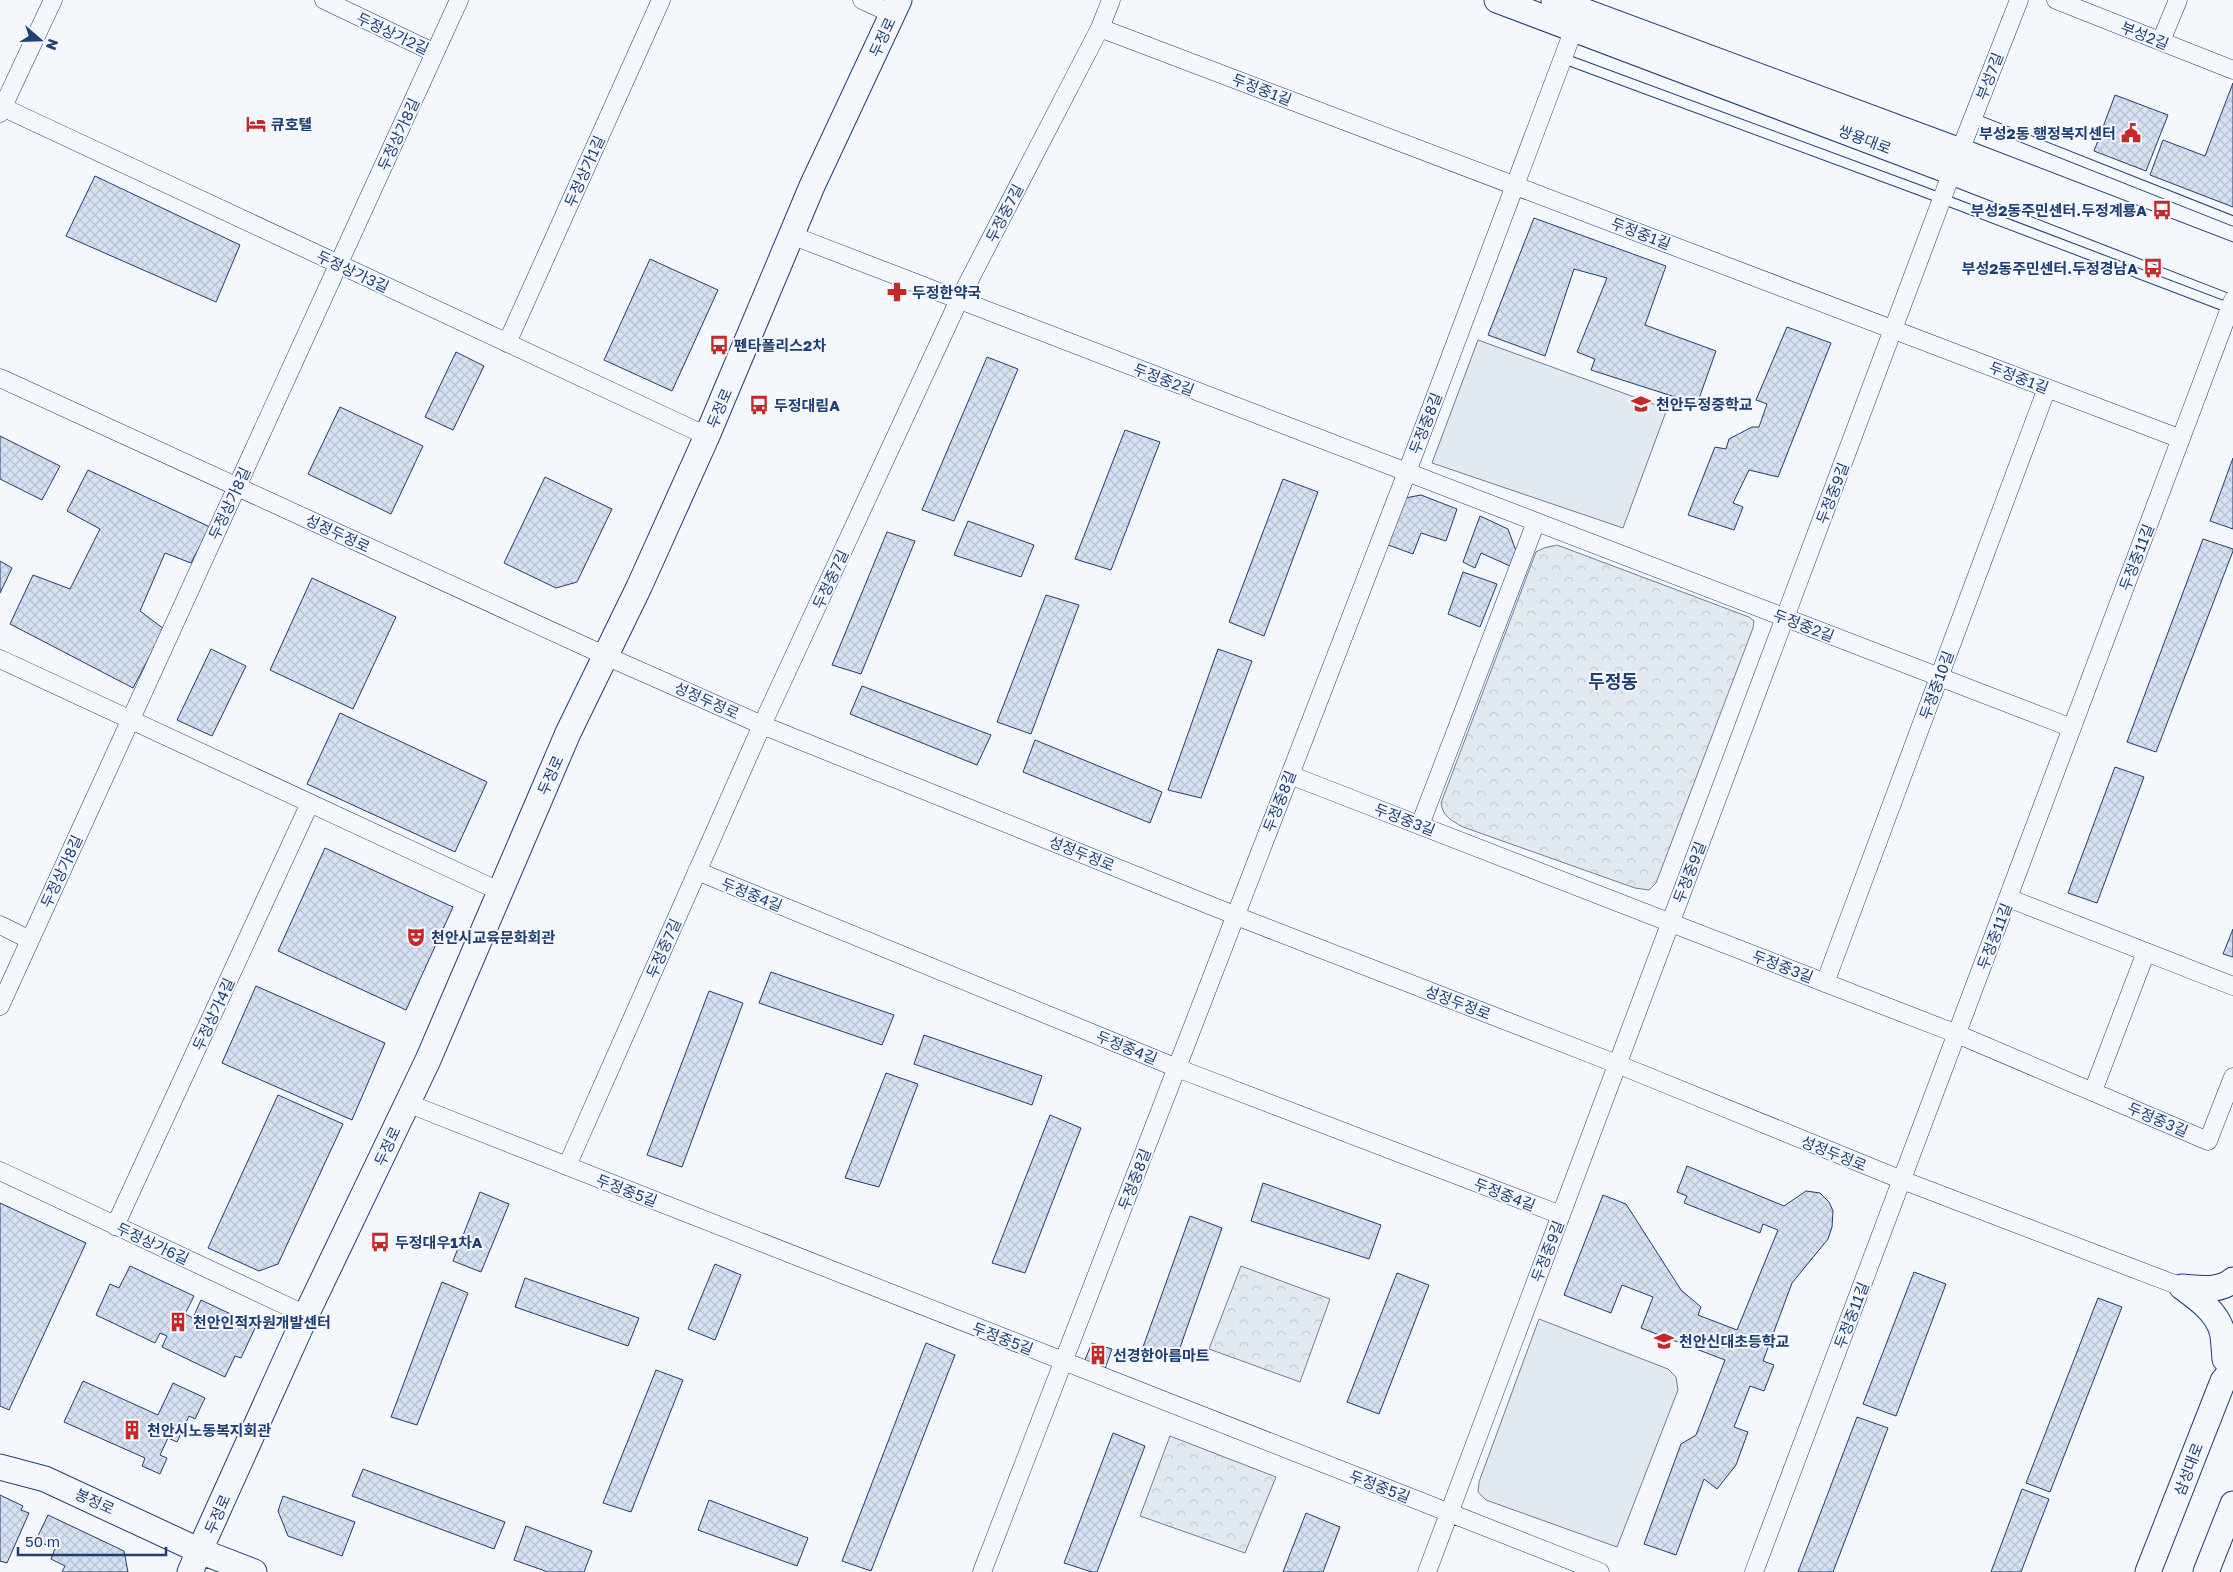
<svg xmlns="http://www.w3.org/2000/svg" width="2233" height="1572" viewBox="0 0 2233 1572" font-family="'Golos Text','Noto Sans KR',sans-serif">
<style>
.park{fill:url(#park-crowns);stroke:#687fa3}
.pitch{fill:#e3e9f0;stroke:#687fa3}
.building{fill:url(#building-cross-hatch);stroke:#1d3f73}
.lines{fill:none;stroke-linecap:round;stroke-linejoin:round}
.lane-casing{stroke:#1d3f73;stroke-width:11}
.street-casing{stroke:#1d3f73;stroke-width:19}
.secondary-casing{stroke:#1d3f73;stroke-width:27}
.lane{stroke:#f4f7fb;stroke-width:9}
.street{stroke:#f4f7fb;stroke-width:18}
.secondary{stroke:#f4f7fb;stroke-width:25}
.labels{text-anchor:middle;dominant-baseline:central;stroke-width:4;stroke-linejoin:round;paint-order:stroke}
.street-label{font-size:15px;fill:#1d3f73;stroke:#f4f7fb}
.poi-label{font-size:15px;font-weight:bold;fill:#1d3f73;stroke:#f4f7fb;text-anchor:start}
.quarter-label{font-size:18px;font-weight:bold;fill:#1d3f73;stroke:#f4f7fb}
</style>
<defs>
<pattern id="park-crowns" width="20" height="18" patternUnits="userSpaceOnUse" patternTransform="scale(1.25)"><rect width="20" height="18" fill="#e3e9f0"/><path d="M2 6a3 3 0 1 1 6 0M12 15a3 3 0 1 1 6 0" fill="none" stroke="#c2c9d1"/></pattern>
<pattern id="building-cross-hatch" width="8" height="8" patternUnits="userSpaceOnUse" patternTransform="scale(1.25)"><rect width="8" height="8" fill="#d5e0f0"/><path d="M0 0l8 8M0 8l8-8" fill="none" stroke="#b6c1d1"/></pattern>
</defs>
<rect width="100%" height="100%" fill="#f4f7fb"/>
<path class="park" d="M1557,545l192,72 5,4 -1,7 -97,255 -7,7 -14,-2 -172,-61c-12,-7 -20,-10 -22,-24l95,-251 8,-4z
M1241,1266l89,33 -30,83 -91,-33z
M1170,1436l106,41 -31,76 -105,-37z"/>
<path class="pitch" d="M1478,340l189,69 -44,119 -191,-65z
M1539,1319l129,50 8,8 2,13 -61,157 -131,-47 -8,-8 1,-10z"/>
<path class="building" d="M2233,83v124l-83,-32 13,-35 42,16z
M2115,95l53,20 -22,56 -52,-20z
M95,176l145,69 -24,57 -150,-66z
M1534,218l132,48 -21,59 71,26 -19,53 -106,-34 4,-11 -18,-7 30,-74 -33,-9 -29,87 -57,-21z
M650,259l68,31 -46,101 -68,-31z
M1787,327l44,16 -53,134 -29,-7 -16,33 10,4 -9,23 -46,-15 27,-68 11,2 3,-10 23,-12h7l8,-23 -11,-4z
M456,352l28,14 -31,64 -28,-13z
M987,357l31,12 -64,152 -32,-11z
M340,407l83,39 -32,68 -83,-40z
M1125,430l35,12 -49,128 -36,-11z
M0,436l60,30 -18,34 -42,-21z
M2233,458v71l-23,-8z
M88,470l122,57 -19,36 -26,-10 -25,58 24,18 -31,59 -123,-64 23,-49 37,14 30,-60 -33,-18z
M545,477l67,32 -35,73 -21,6 -52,-25z
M1283,479l35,13 -54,144 -35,-14z
M1421,495l36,14 -11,32 -25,-8 -8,21 -25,-9 17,-47z
M1480,516l28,13 8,22 -6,15 -29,-13 -6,15 -12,-6z
M968,521l66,24 -13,32 -67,-22z
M887,532l28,9 -54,133 -29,-9z
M2203,539l30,10v2l-77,201 -29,-10z
M0,561l12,7 -12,25z
M1463,572l34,12 -17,43 -32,-13z
M312,578l84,39 -43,92 -83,-39z
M1046,595l33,10 -48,129 -34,-12z
M211,649l35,17 -34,70 -35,-16z
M1218,649l34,12 -51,137 -33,-8z
M862,686l129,49 -14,30 -127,-51z
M340,713l147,69 -32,70 -148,-68z
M1035,740l127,52 -12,31 -127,-51z
M2115,767l29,10 -47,126 -29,-10z
M325,848l128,59 -47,103 -128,-59z
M2233,929v28l-10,-3z
M771,972l123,43 -12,30 -123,-42z
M256,986l129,57 -33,77 -130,-57z
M709,991l34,12 -61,164 -35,-12z
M924,1035l118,41 -10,29 -118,-41z
M886,1073l32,11 -39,103 -34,-9z
M278,1095l65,29 -65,140 -19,7 -51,-23z
M1050,1115l31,13 -56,145 -33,-10z
M1687,1166l97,40 22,-15 14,2 9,9 4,9 -1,16 -4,12 -36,44 -29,78 11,4 -10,26 -14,-5 -16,41 14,5 -12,33 -19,24 -13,-10 -28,76 -32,-11 37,-100 15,-9 29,-75 -84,-32 12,-31 -31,-12 -11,28 -47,-18 39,-100 23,9 55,86 20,17 -3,8 39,15 41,-100 -15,-6 -3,9 -76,-30 3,-7 -10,-4z
M1263,1183l118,42 -12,34 -118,-38z
M480,1192l29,12 -28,68 -28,-11z
M0,1203l86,40 -77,167 -9,-4z
M1190,1216l32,12 -46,131 -33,-12z
M715,1264l26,11 -26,65 -27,-11z
M130,1266l64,30 -9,18 8,4 8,-18 55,26 -15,32 -6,-2 -10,21 -63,-30 5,-11 -7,-3 -5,10 -59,-28 14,-31 9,4z
M1914,1272l32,12 -50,132 -33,-12z
M1397,1273l32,12 -50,129 -32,-12z
M525,1278l114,40 -11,28 -113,-39z
M442,1282l26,11 -51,132 -26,-8z
M2098,1298l24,9 -72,185 -24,-9z
M926,1343l29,12 -84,216 -29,-10z
M1092,1343l20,6 -7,20 -21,-7z
M656,1370l27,10 -52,132 -28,-9z
M83,1381l75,34 15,-32 32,15 -10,21 -6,-3 -12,26 -9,-4 -8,17 7,3 -7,16 -18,-8 3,-8 -81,-36z
M1857,1417l31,11 -55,144h-35z
M1113,1433l32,13 -48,126h-5l-28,-9z
M363,1469l142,53 -11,27 -142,-53z
M2022,1489l27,10 -28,73h-30z
M0,1495l23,11 -2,4 8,3 -22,50 -7,-2z
M283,1496l72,26 -13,34 -54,-20 -10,-25z
M709,1500l99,38 -11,28 -99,-36z
M1306,1513l34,14 -17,45h-40z
M48,1515l76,36 4,21h-66l3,-6 -14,-7 4,-10 -19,-9z
M526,1526l66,25 -8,21h-36l-34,-12z"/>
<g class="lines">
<defs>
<path id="lane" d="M1562,58l357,132 313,119
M1973,118l260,103"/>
<path id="street" d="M324,0l111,53
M862,0l31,14
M2056,0l177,70
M1100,28l1081,411
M2161,41l17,-41
M0,106l707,330
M0,113l53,-113
M1960,151l59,-151
M791,235l1281,493
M507,343l154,-343
M0,378l606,278 156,69 487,196 368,143 285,116 280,107
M0,659l499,232
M1290,775l667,259 251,107 25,-64
M1420,825l116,-303
M697,871l480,197 384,147
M2008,898l225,88
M0,925l30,15
M1825,983l222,-595
M0,1006l459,-1006
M2093,1091l53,-139
M407,1103l1193,469
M567,1166l195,-441 197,-425 141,-272 11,-28
M0,1171l306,144
M115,1226l195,-423
M982,1572l425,-1100 171,-454
M1427,1572l525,-1400
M1754,1572l479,-1272"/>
<path id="secondary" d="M1497,0l455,172 281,109
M1554,0l406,151 273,105
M2182,1287c15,11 34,24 40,44 2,8 2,19 3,28
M2182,1287c17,1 37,5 51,-7
M0,1467l45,12 155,72 54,21
M190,1572l116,-257 122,-255 140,-327 71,-146 68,-151 105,-250 87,-186
M2148,1572l75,-191 10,-13
M2206,1572l27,-68"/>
</defs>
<use href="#lane" class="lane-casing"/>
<use href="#street" class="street-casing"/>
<use href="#secondary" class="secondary-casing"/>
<use href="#lane" class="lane"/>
<use href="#street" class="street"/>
<use href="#secondary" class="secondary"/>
</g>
<defs>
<symbol id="hotel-bare" viewBox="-9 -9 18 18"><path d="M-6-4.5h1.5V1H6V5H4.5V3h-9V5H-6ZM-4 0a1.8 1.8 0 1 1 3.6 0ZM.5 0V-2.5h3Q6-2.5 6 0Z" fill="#c62828" stroke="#f4f7fb" stroke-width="2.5" paint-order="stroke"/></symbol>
<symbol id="civic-bare" viewBox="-9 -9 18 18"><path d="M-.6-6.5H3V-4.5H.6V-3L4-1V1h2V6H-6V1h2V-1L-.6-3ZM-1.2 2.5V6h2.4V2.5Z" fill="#c62828" stroke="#f4f7fb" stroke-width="2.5" paint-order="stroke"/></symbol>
<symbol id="bus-bare" viewBox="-9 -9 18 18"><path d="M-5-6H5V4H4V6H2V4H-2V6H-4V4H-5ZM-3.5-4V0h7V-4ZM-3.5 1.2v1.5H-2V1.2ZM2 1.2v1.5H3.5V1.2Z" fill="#c62828" stroke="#f4f7fb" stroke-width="2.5" paint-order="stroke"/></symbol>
<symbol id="pharmacy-bare" viewBox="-9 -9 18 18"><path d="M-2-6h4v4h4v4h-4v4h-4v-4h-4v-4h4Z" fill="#c62828" stroke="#f4f7fb" stroke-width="2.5" paint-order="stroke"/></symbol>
<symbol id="school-bare" viewBox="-9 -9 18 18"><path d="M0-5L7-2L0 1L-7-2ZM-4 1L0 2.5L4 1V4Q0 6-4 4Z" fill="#c62828" stroke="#f4f7fb" stroke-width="2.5" paint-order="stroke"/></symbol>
<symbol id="theatre-bare" viewBox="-9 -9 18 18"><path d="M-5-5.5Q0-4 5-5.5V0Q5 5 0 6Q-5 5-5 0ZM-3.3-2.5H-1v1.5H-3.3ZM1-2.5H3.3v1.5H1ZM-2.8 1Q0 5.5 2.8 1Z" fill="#c62828" stroke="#f4f7fb" stroke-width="2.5" paint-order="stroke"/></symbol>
<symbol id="building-bare" viewBox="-9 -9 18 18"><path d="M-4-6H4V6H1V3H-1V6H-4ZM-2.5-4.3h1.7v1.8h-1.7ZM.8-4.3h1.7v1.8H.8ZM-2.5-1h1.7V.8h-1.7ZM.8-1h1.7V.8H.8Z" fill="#c62828" stroke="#f4f7fb" stroke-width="2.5" paint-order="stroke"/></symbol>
</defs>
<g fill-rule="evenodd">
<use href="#hotel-bare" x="242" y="110" width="28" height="28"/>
<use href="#civic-bare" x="2117" y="119" width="28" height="28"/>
<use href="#bus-bare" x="2148" y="196" width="28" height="28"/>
<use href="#bus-bare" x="2139" y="254" width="28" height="28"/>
<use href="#pharmacy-bare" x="883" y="278" width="28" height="28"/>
<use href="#bus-bare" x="705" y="331" width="28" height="28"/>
<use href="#school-bare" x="1627" y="390" width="28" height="28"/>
<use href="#bus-bare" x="745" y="391" width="28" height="28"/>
<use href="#theatre-bare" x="402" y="923" width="28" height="28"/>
<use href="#bus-bare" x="366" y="1228" width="28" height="28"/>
<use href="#building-bare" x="164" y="1308" width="28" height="28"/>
<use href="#school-bare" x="1650" y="1327" width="28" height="28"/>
<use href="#building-bare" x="1084" y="1341" width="28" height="28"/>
<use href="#building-bare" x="118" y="1416" width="28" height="28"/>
</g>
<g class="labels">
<g class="street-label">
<text transform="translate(393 33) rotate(25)">두정상가2길</text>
<text transform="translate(2145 35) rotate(22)">부성2길</text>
<text transform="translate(882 37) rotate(-65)">두정로</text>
<text transform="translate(1989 76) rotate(-69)">부성7길</text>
<text transform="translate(1262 89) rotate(21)">두정중1길</text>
<text transform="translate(398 134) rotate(-65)">두정상가8길</text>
<text transform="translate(1865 139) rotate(21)">쌍용대로</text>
<text transform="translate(584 171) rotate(-66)">두정상가1길</text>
<text transform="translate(1004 213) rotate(-63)">두정중7길</text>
<text transform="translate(1641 233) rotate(21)">두정중1길</text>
<text transform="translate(353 271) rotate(25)">두정상가3길</text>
<text transform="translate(2019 377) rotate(21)">두정중1길</text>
<text transform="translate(1164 379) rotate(21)">두정중2길</text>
<text transform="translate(719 408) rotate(-67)">두정로</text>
<text transform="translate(1425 423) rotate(-69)">두정중8길</text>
<text transform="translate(1832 493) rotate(-69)">두정중9길</text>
<text transform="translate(229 503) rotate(-65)">두정상가8길</text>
<text transform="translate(338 533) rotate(25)">성정두정로</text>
<text transform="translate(2136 557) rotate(-69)">두정중11길</text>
<text transform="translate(830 579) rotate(-65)">두정중7길</text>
<text transform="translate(1804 625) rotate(21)">두정중2길</text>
<text transform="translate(1936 685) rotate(-70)">두정중10길</text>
<text transform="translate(707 700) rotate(24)">성정두정로</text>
<text transform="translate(550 775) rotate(-66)">두정로</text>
<text transform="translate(1279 801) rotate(-69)">두정중8길</text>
<text transform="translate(1405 819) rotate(21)">두정중3길</text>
<text transform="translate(1082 853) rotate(22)">성정두정로</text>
<text transform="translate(61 871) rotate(-65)">두정상가8길</text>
<text transform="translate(1689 872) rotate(-69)">두정중9길</text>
<text transform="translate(752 894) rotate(22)">두정중4길</text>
<text transform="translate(1994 936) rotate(-69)">두정중11길</text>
<text transform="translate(663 948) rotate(-66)">두정중7길</text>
<text transform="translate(1783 966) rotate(21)">두정중3길</text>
<text transform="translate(1458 1002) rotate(21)">성정두정로</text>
<text transform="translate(213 1014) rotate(-65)">두정상가4길</text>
<text transform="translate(1127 1047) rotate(22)">두정중4길</text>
<text transform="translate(2158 1119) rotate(23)">두정중3길</text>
<text transform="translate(387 1146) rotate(-65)">두정로</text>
<text transform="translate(1834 1153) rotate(22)">성정두정로</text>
<text transform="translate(1134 1179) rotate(-69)">두정중8길</text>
<text transform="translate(627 1190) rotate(21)">두정중5길</text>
<text transform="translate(1505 1194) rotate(21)">두정중4길</text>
<text transform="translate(153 1243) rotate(25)">두정상가6길</text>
<text transform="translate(1547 1251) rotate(-69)">두정중9길</text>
<text transform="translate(1851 1315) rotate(-69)">두정중11길</text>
<text transform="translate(1003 1338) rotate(21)">두정중5길</text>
<text transform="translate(2188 1469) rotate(-69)">삼성대로</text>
<text transform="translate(1380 1486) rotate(21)">두정중5길</text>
<text transform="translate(95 1501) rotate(24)">봉정로</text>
<text transform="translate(217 1514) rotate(-66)">두정로</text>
</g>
<g class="poi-label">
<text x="271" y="124">큐호텔</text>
<text x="2116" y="133" text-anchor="end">부성2동 행정복지센터</text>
<text x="2147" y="210" text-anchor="end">부성2동주민센터.두정계룡A</text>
<text x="2138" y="268" text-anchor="end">부성2동주민센터.두정경남A</text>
<text x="912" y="292">두정한약국</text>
<text x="734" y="345">펜타폴리스2차</text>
<text x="1656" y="404">천안두정중학교</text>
<text x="774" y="405">두정대림A</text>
<text x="431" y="937">천안시교육문화회관</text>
<text x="395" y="1242">두정대우1차A</text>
<text x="193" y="1322">천안인적자원개발센터</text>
<text x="1679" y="1341">천안신대초등학교</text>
<text x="1113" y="1355">선경한아름마트</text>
<text x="147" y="1430">천안시노동복지회관</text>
</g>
<g class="quarter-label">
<text x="1613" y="681">두정동</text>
</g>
</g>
<g transform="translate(40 40) rotate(110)" stroke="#f4f7fb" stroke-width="4" paint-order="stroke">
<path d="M0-4L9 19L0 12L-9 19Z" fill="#1d3f73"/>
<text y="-8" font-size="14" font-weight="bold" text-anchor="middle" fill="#1d3f73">N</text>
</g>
<path d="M18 1547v8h148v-8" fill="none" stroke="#1d3f73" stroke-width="2.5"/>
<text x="25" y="1547" font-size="15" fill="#1d3f73" stroke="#f4f7fb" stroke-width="4" paint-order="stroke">50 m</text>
</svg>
